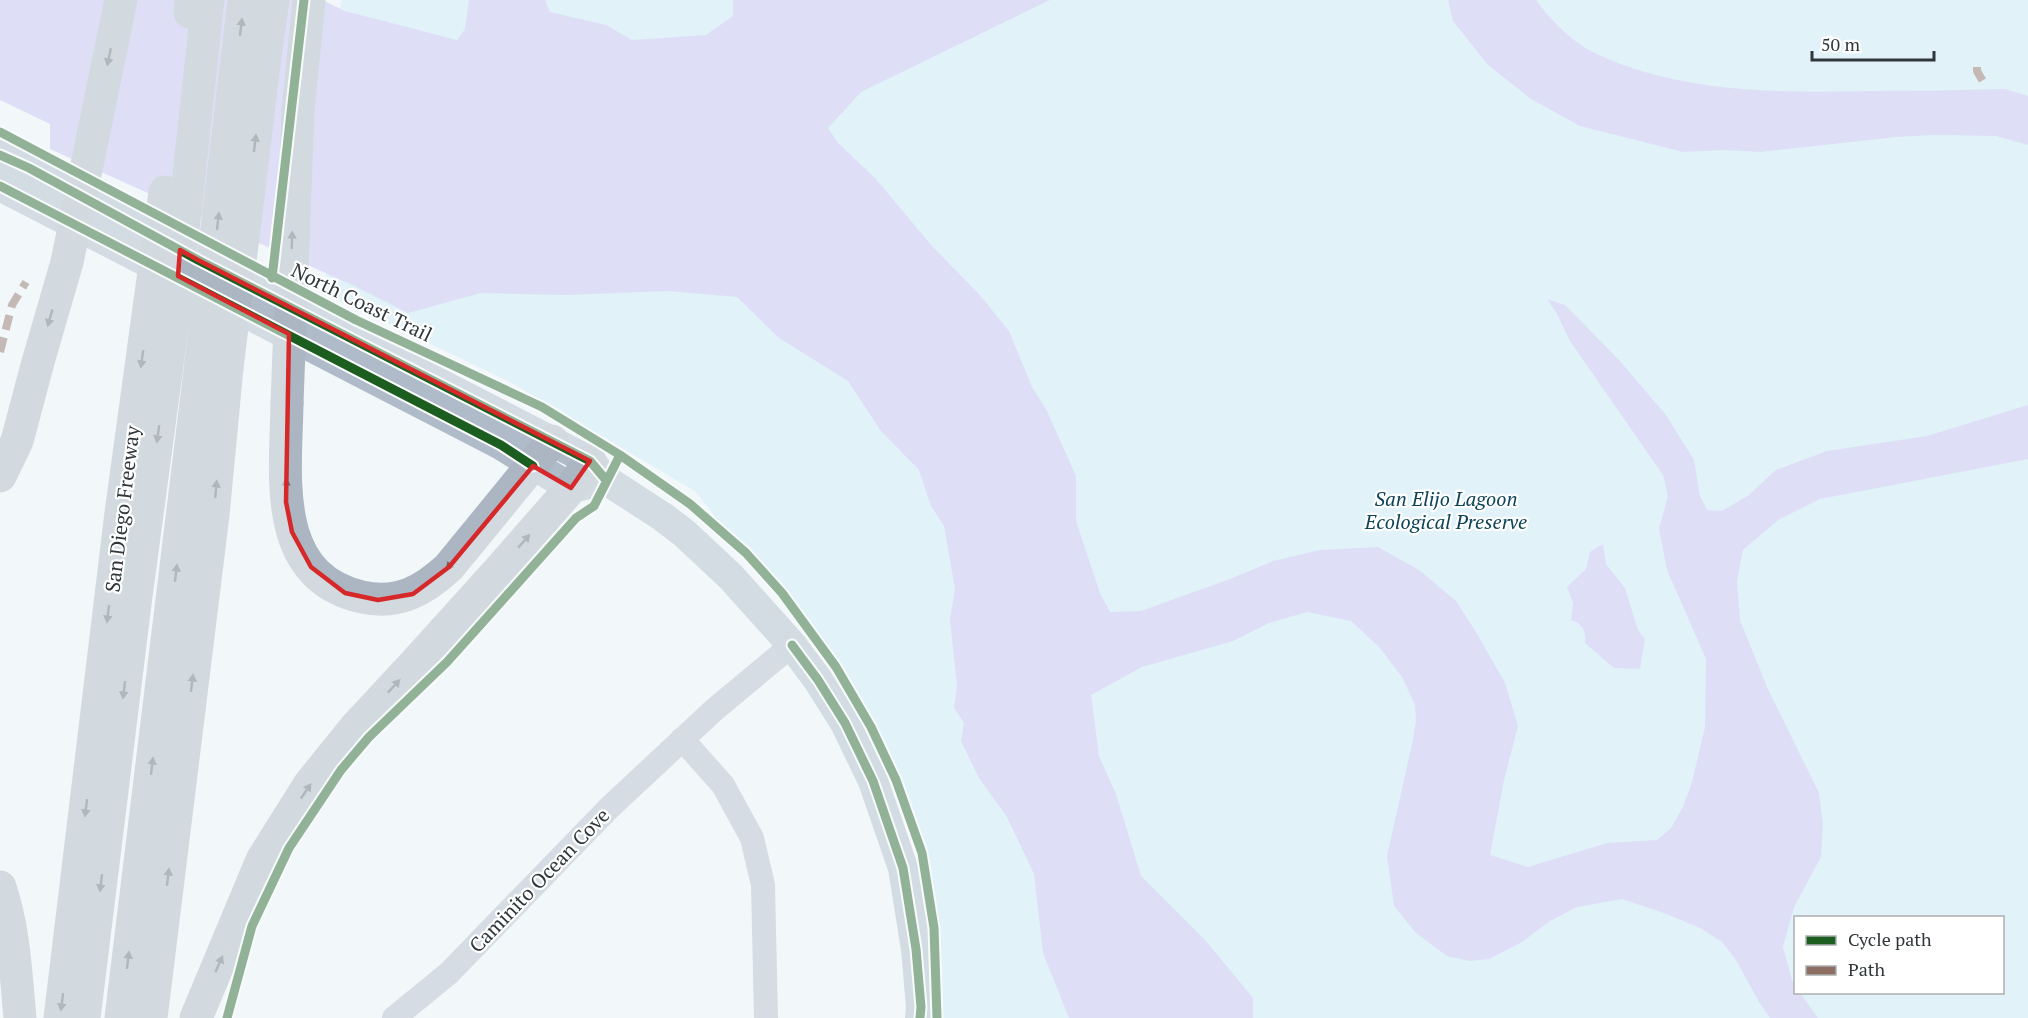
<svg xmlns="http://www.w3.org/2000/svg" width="2028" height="1018" viewBox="0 0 2028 1018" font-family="'PT Serif',serif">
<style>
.green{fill:#cceaf8;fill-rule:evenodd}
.water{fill:#c5c1f4}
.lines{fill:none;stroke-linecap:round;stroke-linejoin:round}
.minor{stroke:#b1bbc8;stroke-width:24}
.major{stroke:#afbbc8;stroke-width:30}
.highway{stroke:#acb6c2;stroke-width:33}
.highway-bridge{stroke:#acb6c2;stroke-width:33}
.quiet{stroke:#8d6e63;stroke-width:8;stroke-dasharray:15 8;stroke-linecap:butt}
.cycleway-casing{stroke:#fff;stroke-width:13}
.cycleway{stroke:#1b5e20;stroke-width:9}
.oneway{fill:#626a70}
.marked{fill:none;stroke:#d62828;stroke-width:4.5;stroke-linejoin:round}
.labels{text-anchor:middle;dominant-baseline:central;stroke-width:4.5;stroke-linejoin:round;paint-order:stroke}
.street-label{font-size:20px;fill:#30373a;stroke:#fff}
.park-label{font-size:20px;font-style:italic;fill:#0d4458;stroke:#fff}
</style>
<rect width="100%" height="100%" fill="#f2f7fa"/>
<path class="green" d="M341,0h1687v1018h-1091l4,-41 -24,-146 -71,-147 -151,-193 -185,-109 -188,-90 64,-269 -46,-14zM1796,918h206v74h-206z"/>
<path class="water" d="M0,0h322l23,11 112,29 8,-11 4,-29h76l5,12 56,13 26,15 74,-5 27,-19v-16h317l-189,92 -33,36 10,15 37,35 56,67 47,48 31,38 23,56 15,24 29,65v45l24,72 10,19 31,-1 89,-32 43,-18 47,-11 58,-3 41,23 37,31 20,31 29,51 13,43 -14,54 -14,75 38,12 79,-24 50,-3 14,-12 12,-21 9,-25 13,-55 1,-68 -39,-89 -8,-41 9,-33 -5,-21 -93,-134 -13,-27 -10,-15 18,6 54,55 47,55 28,45 6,36 7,14 15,1 27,-16 27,-25 51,-19 100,-15 101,-31v54l-208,40 -42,21 -35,30 -6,31 3,39 27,67 52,106 4,31 -2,33 -27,50 -11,40 9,33 3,6 1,6 4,1 18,25h-48l-11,-16 -23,-42 -14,-18 -22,-14 -36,-15 -42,-14 -45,8 -27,14 -28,21 -33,17 -20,2 -22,-5 -31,-23 -22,-27 -7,-50 25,-112 4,-22 -1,-17 -13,-28 -22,-29 -29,-27 -44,-9 -38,11 -36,18 -91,26 -51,28 8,61 17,38 25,82 64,64 48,58v20h-184l-26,-65 -9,-79 -27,-57 -28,-39 -18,-37 3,-18 -10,-15 3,-22 -7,-67 5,-30 -11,-63 -13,-20 -12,-36 -38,-39 -33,-50 -69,-43 -42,-41 -69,-6 -102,4 -85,-2 -73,20 -58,-29 -300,-135v-25l-50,-24z
M1448,0h88c16,22 39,45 65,56 83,37 179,37 268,35 45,0 91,-1 136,-2l23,7v49l-32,-9 -63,-1 -36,2 -138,15 -36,-2 -40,2 -103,-26 -49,-27 -43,-34 -35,-44z
M1603,544l3,20 19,24 13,42 7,9 -5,30 -26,-1 -29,-25c1,-12 -2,-19 -14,-23l2,-17 -6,-16 19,-18 4,-17z"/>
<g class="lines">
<path class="minor" d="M682,739l41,46 29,53 11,47 3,133
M394,1018l55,-45 160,-165 105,-98 78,-65"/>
<path class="major" d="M0,155l29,13 149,80
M0,186l501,259 70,43 22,-5
M218,269l372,192 16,19 57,37 21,16 47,44 61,68 26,35 27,43 28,58 30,87 13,81 5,58 -1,11"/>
<path class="highway" d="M190,12l1,-12
M266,49l7,-49
M298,111l11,-111
M287,403c-1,72 -17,173 75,194 36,8 61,-6 87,-30l103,-126
M0,476l17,-35 21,-79 29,-100
M0,887c14,41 16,88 20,131
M60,1018l61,-505 29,-212
M84,1018l51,-414 39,-291
M121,1018l80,-656
M151,1018l62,-503 14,-147
M196,1018l66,-158 47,-75 45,-56 64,-69 83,-92 70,-80 19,-27"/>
<path class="highway-bridge" d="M67,262l54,-262
M150,301l15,-109
M174,313l34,-313
M201,362l43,-362
M227,368l39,-319
M287,403l11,-292"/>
<path class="quiet" d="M1977,67v4l8,14
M0,352l12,-47 14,-23"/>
<defs>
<path id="cycleway" d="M0,132l356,188 186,87 78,48 70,49 56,49 36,40 54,74 35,60 25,53 26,73 12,75 3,90
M0,155l29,13 169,92 392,201 16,19
M0,186l501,259 32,21
M272,278l32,-278
M792,645l26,35 27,43 28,58 30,87 13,81 5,58 -1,11
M227,1018l25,-92 37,-78 52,-78 28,-33 78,-75 129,-144 18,-12 26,-51"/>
</defs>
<use href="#cycleway" class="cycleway-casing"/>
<use href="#cycleway" class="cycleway"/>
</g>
<defs><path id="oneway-solid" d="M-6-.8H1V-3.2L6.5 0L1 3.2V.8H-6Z" transform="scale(1.5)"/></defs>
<g class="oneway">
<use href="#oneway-solid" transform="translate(241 27) rotate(-83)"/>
<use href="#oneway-solid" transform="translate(109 57) rotate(102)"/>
<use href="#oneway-solid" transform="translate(255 143) rotate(-83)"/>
<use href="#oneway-solid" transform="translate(218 221) rotate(-83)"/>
<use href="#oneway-solid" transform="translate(292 240) rotate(-88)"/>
<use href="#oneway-solid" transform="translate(50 318) rotate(106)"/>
<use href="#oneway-solid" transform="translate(142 359) rotate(98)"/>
<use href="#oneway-solid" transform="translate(158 434) rotate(98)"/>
<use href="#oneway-solid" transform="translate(286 487) rotate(-89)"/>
<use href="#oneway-solid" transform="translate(216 489) rotate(-85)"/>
<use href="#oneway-solid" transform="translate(524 541) rotate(-49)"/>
<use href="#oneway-solid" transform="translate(452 563) rotate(132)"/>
<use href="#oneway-solid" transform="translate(176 573) rotate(-83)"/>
<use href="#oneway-solid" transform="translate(108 614) rotate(97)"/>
<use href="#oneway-solid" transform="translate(192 683) rotate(-83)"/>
<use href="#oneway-solid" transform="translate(394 686) rotate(-47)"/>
<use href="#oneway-solid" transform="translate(124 690) rotate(97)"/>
<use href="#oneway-solid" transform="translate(152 766) rotate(-83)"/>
<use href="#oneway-solid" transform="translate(306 791) rotate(-56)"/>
<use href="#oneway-solid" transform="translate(86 808) rotate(97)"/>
<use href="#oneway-solid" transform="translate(168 877) rotate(-83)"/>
<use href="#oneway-solid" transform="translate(101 883) rotate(97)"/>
<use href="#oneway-solid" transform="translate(128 960) rotate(-83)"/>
<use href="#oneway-solid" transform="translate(219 964) rotate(-66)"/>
<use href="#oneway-solid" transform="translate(62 1002) rotate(97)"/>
</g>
<path d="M0 0H2028V1018H0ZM180,250l18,10 392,201 -19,27 -38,-22 -84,101 -36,27 -35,6 -33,-7 -34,-26 -19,-35 -6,-30 3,-168 -111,-58z" fill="#f2f7fa" fill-opacity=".55" fill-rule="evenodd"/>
<path class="marked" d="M180,250l18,10 392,201 -19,27 -38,-22 -84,101 -36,27 -35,6 -33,-7 -34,-26 -19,-35 -6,-30 3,-168 -111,-58z"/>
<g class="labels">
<g class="street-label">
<text transform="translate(362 302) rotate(26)">North Coast Trail</text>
<text transform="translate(122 509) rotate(-83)">San Diego Freeway</text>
<text transform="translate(539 880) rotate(-46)">Caminito Ocean Cove</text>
</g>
<g class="park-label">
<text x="1446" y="498">San Elijo Lagoon<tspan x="1446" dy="23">Ecological Preserve</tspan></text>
</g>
</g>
<rect x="1794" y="916" width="210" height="78" fill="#ffffff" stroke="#acafb0" stroke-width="1.5"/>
<rect x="1806" y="936" width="30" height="9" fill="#1b5e20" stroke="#acafb0" stroke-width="1.5"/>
<text x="1848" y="946" font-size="18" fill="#30373a">Cycle path</text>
<rect x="1806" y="966" width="30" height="9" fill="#8d6e63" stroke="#acafb0" stroke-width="1.5"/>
<text x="1848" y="976" font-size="18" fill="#30373a">Path</text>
<path d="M1812 51v9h122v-9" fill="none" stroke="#30373a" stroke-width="3"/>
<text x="1821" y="51" font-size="18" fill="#30373a" stroke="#ffffff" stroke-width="4.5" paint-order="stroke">50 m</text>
</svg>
